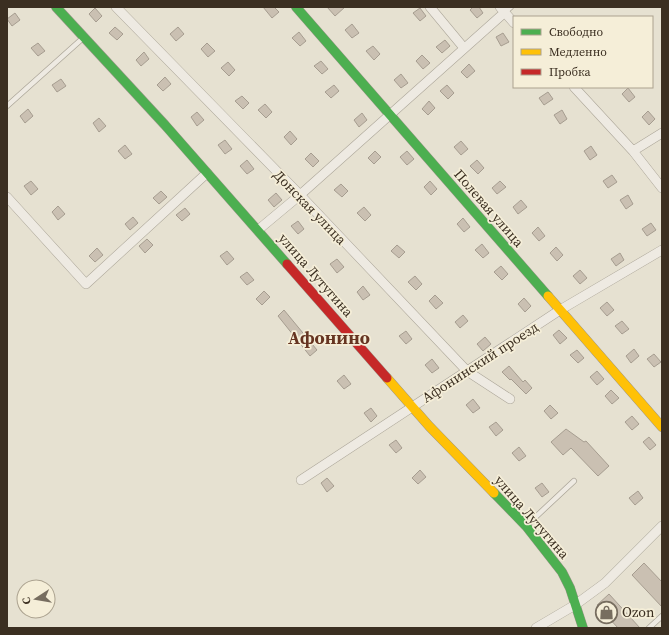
<svg xmlns="http://www.w3.org/2000/svg" width="669" height="635" viewBox="0 0 669 635" font-family="'Source Serif 4',serif">
<style>
.building{fill:#cac0b2;stroke:#a69d90}
.lines{fill:none;stroke-linecap:round;stroke-linejoin:round}
.lane-casing{stroke:#aca699;stroke-width:6}
.street-casing{stroke:#aca699;stroke-width:10}
.fast-casing{stroke:#9b958a;stroke-width:10}
.slow-casing{stroke:#9b958a;stroke-width:10}
.jam-casing{stroke:#9b958a;stroke-width:10}
.lane{stroke:#eeeae2;stroke-width:4.5}
.street{stroke:#eeeae2;stroke-width:9}
.fast{stroke:#4caf50;stroke-width:9}
.slow{stroke:#ffc107;stroke-width:9}
.jam{stroke:#c62828;stroke-width:9}
.labels{text-anchor:middle;dominant-baseline:central;stroke-width:3.5;stroke-linejoin:round;paint-order:stroke}
.street-label{font-size:14px;fill:#3b2f21;stroke:#f5eed8}
.poi-label{font-size:14px;fill:#3b2f21;stroke:#f5eed8;text-anchor:start}
.district-label{font-size:18px;font-weight:bold;fill:#663421;stroke:#f5eed8}
</style>
<rect width="100%" height="100%" fill="#e6e1d1"/>
<path class="building" d="M263,7h11l5,5 -7,6z
M327,7h18l-10,9z
M473,7h6l4,6 -6,5 -7,-8z
M95,8l7,8 -6,6 -7,-8z
M420,8l6,8 -6,5 -7,-8z
M15,13l5,7 -8,6 -5,-7z
M352,24l7,9 -7,5 -7,-8z
M115,27l8,7 -6,6 -8,-7z
M178,27l6,7 -8,7 -6,-7z
M299,32l7,9 -6,5 -8,-8z
M503,33l6,9 -8,4 -5,-9z
M445,40l5,6 -8,7 -6,-6z
M38,43l7,8 -7,5 -7,-8z
M207,43l8,8 -7,6 -7,-8z
M373,46l7,8 -6,6 -8,-9z
M144,52l5,7 -8,7 -5,-6z
M422,55l8,8 -7,6 -7,-8z
M321,61l7,8 -6,5 -8,-8z
M228,62l7,8 -6,6 -8,-8z
M469,64l6,7 -8,7 -6,-6z
M401,74l7,9 -7,5 -7,-8z
M165,77l6,7 -8,7 -6,-6z
M61,79l5,7 -9,6 -5,-7z
M334,85l5,6 -8,7 -6,-6z
M447,85l7,8 -6,6 -8,-8z
M628,88l7,9 -6,5 -7,-8z
M548,92l5,7 -9,6 -5,-7z
M242,96l7,7 -6,6 -8,-8z
M429,101l6,7 -7,7 -6,-6z
M265,104l7,8 -6,6 -8,-8z
M28,109l5,7 -8,7 -5,-7z
M562,110l5,9 -7,5 -6,-9z
M648,111l7,8 -6,6 -7,-8z
M197,112l7,8 -7,6 -6,-9z
M362,113l5,7 -8,7 -5,-7z
M99,118l7,8 -7,6 -6,-9z
M290,131l7,8 -6,6 -7,-8z
M225,140l7,9 -7,5 -7,-9z
M461,141l7,8 -7,6 -7,-8z
M125,145l7,9 -7,5 -7,-8z
M591,146l6,9 -7,5 -6,-9z
M375,151l6,6 -7,7 -6,-6z
M407,151l7,8 -7,6 -7,-8z
M311,153l8,8 -6,6 -8,-8z
M247,160l7,9 -7,5 -7,-8z
M477,160l7,8 -6,6 -8,-8z
M612,175l5,7 -9,6 -5,-7z
M31,181l7,8 -7,6 -7,-9z
M430,181l7,8 -6,6 -7,-8z
M500,181l6,6 -9,7 -5,-6z
M341,184l7,7 -6,6 -8,-7z
M161,191l6,6 -8,7 -6,-6z
M276,193l6,7 -8,7 -6,-7z
M628,195l5,9 -7,5 -6,-9z
M521,200l6,7 -9,7 -5,-7z
M58,206l7,8 -7,6 -6,-8z
M364,207l7,8 -6,6 -8,-8z
M185,208l5,6 -8,7 -6,-6z
M133,217l5,6 -8,7 -5,-6z
M463,218l7,9 -6,5 -7,-8z
M298,221l6,8 -6,5 -7,-8z
M651,223l5,7 -9,6 -5,-7z
M538,227l7,9 -6,5 -7,-8z
M147,239l6,6 -8,8 -6,-7z
M482,244l7,9 -6,5 -8,-8z
M397,245l8,7 -6,6 -8,-7z
M556,247l7,8 -6,6 -7,-8z
M97,248l6,7 -8,7 -6,-6z
M227,251l7,8 -7,6 -7,-9z
M620,253l4,7 -8,6 -5,-7z
M337,259l7,8 -7,6 -7,-9z
M501,266l7,8 -6,6 -8,-8z
M580,270l7,8 -7,6 -7,-8z
M247,272l7,8 -7,5 -7,-8z
M415,276l7,8 -6,6 -8,-8z
M363,286l7,9 -7,5 -6,-8z
M264,291l6,6 -8,8 -6,-6z
M435,295l8,8 -7,6 -7,-8z
M524,298l7,8 -6,6 -7,-8z
M607,302l7,8 -7,6 -7,-8z
M284,310l33,40 -7,6 -32,-40z
M463,315l5,6 -8,7 -5,-6z
M622,321l7,8 -7,5 -7,-8z
M559,330l8,8 -7,6 -7,-9z
M406,331l6,8 -6,5 -7,-8z
M485,337l6,7 -8,7 -6,-7z
M634,349l5,7 -8,7 -5,-7z
M577,350l7,8 -6,5 -8,-8z
M654,354l7,8 -7,5 -7,-8z
M432,359l7,9 -7,5 -7,-8z
M509,366l14,16 2,-2 7,8 -6,6 -15,-15 -1,1 -8,-8z
M597,371l7,8 -7,6 -7,-8z
M344,375l7,9 -7,5 -7,-8z
M611,390l8,8 -7,6 -7,-8z
M473,399l7,9 -7,5 -7,-8z
M550,405l8,8 -7,6 -7,-8z
M371,408l6,8 -6,6 -7,-9z
M632,416l7,8 -7,6 -7,-8z
M496,422l7,8 -7,6 -7,-9z
M566,429l18,13 2,-1 23,25 -11,10 -27,-28 -8,7 -12,-13z
M649,437l7,8 -6,5 -7,-8z
M396,440l6,8 -6,5 -7,-8z
M519,447l7,9 -7,5 -7,-8z
M420,470l6,7 -8,7 -6,-6z
M327,478l7,8 -7,6 -6,-9z
M542,483l7,9 -7,5 -7,-9z
M638,491l5,7 -8,7 -6,-7z
M644,563l18,19v25l-30,-32z
M609,594l31,34h-22l-21,-23z"/>
<g class="lines">
<defs>
<path id="lane" d="M504,13l7,-6
M7,106l76,-68
M527,525l47,-44
M649,628l13,-12"/>
<path id="street" d="M116,7l184,188 167,176 43,28
M430,7l34,41
M500,7l14,16
M574,87l59,64 29,37
M633,151l29,-18
M7,197l79,87 121,-111
M258,230l42,-35 204,-182
M301,480l259,-170 102,-60
M536,628l39,-23 30,-22 57,-57"/>
<path id="fast" d="M56,7l109,118 122,139
M296,7l252,289
M494,493l32,33 36,46 8,16 13,40"/>
<path id="slow" d="M548,296l114,131
M387,378l42,48 65,67"/>
<path id="jam" d="M287,264l100,114"/>
</defs>
<use href="#lane" class="lane-casing"/>
<use href="#street" class="street-casing"/>
<use href="#fast" class="fast-casing"/>
<use href="#slow" class="slow-casing"/>
<use href="#jam" class="jam-casing"/>
<use href="#lane" class="lane"/>
<use href="#street" class="street"/>
<use href="#fast" class="fast"/>
<use href="#slow" class="slow"/>
<use href="#jam" class="jam"/>
</g>
<defs>
<symbol id="shop-ring" viewBox="-11 -11 22 22"><circle r="9.5" fill="#f5eed8" stroke="#776d5f" stroke-width="1.5"/><path d="M-5-2.5h2.3a2.7 3.5 0 0 1 5.4 0H5L5.5 6h-11ZM-1.5-2.5h3a1.5 2.3 0 0 0-3 0Z" fill="#776d5f"/></symbol>
</defs>
<g fill-rule="evenodd">
<use href="#shop-ring" x="594" y="600" width="25" height="25"/>
</g>
<g class="labels">
<g class="street-label">
<text transform="translate(310 207) rotate(46)">Донская улица</text>
<text transform="translate(489 208) rotate(49)">Полевая улица</text>
<text transform="translate(316 275) rotate(49)">улица Лутугина</text>
<text transform="translate(480 362) rotate(-33)">Афонинский проезд</text>
<text transform="translate(532 517) rotate(49)">улица Лутугина</text>
</g>
<g class="poi-label">
<text x="622" y="612">Ozon</text>
</g>
<g class="district-label">
<text x="329" y="337">Афонино</text>
</g>
</g>
<rect width="669" height="635" fill="none" stroke="#3b2f21" stroke-width="16"/>
<rect x="513" y="16" width="140" height="72" fill="#f5eed8" stroke="#aba28f"/>
<rect x="521" y="29" width="20" height="6" fill="#4caf50" stroke="#aba28f"/>
<text x="549" y="36" font-size="12" fill="#3b2f21">Свободно</text>
<rect x="521" y="49" width="20" height="6" fill="#ffc107" stroke="#aba28f"/>
<text x="549" y="56" font-size="12" fill="#3b2f21">Медленно</text>
<rect x="521" y="69" width="20" height="6" fill="#c62828" stroke="#aba28f"/>
<text x="549" y="76" font-size="12" fill="#3b2f21">Пробка</text>
<g transform="translate(36 599) rotate(258)"><circle r="19" fill="#f5eed8" stroke="#aba28f"/>
<path d="M0-3L7 15L0 10L-7 15Z" fill="#776d5f"/>
<text y="-6" font-size="11" font-weight="bold" text-anchor="middle" fill="#3b2f21">С</text>
</g>
</svg>
